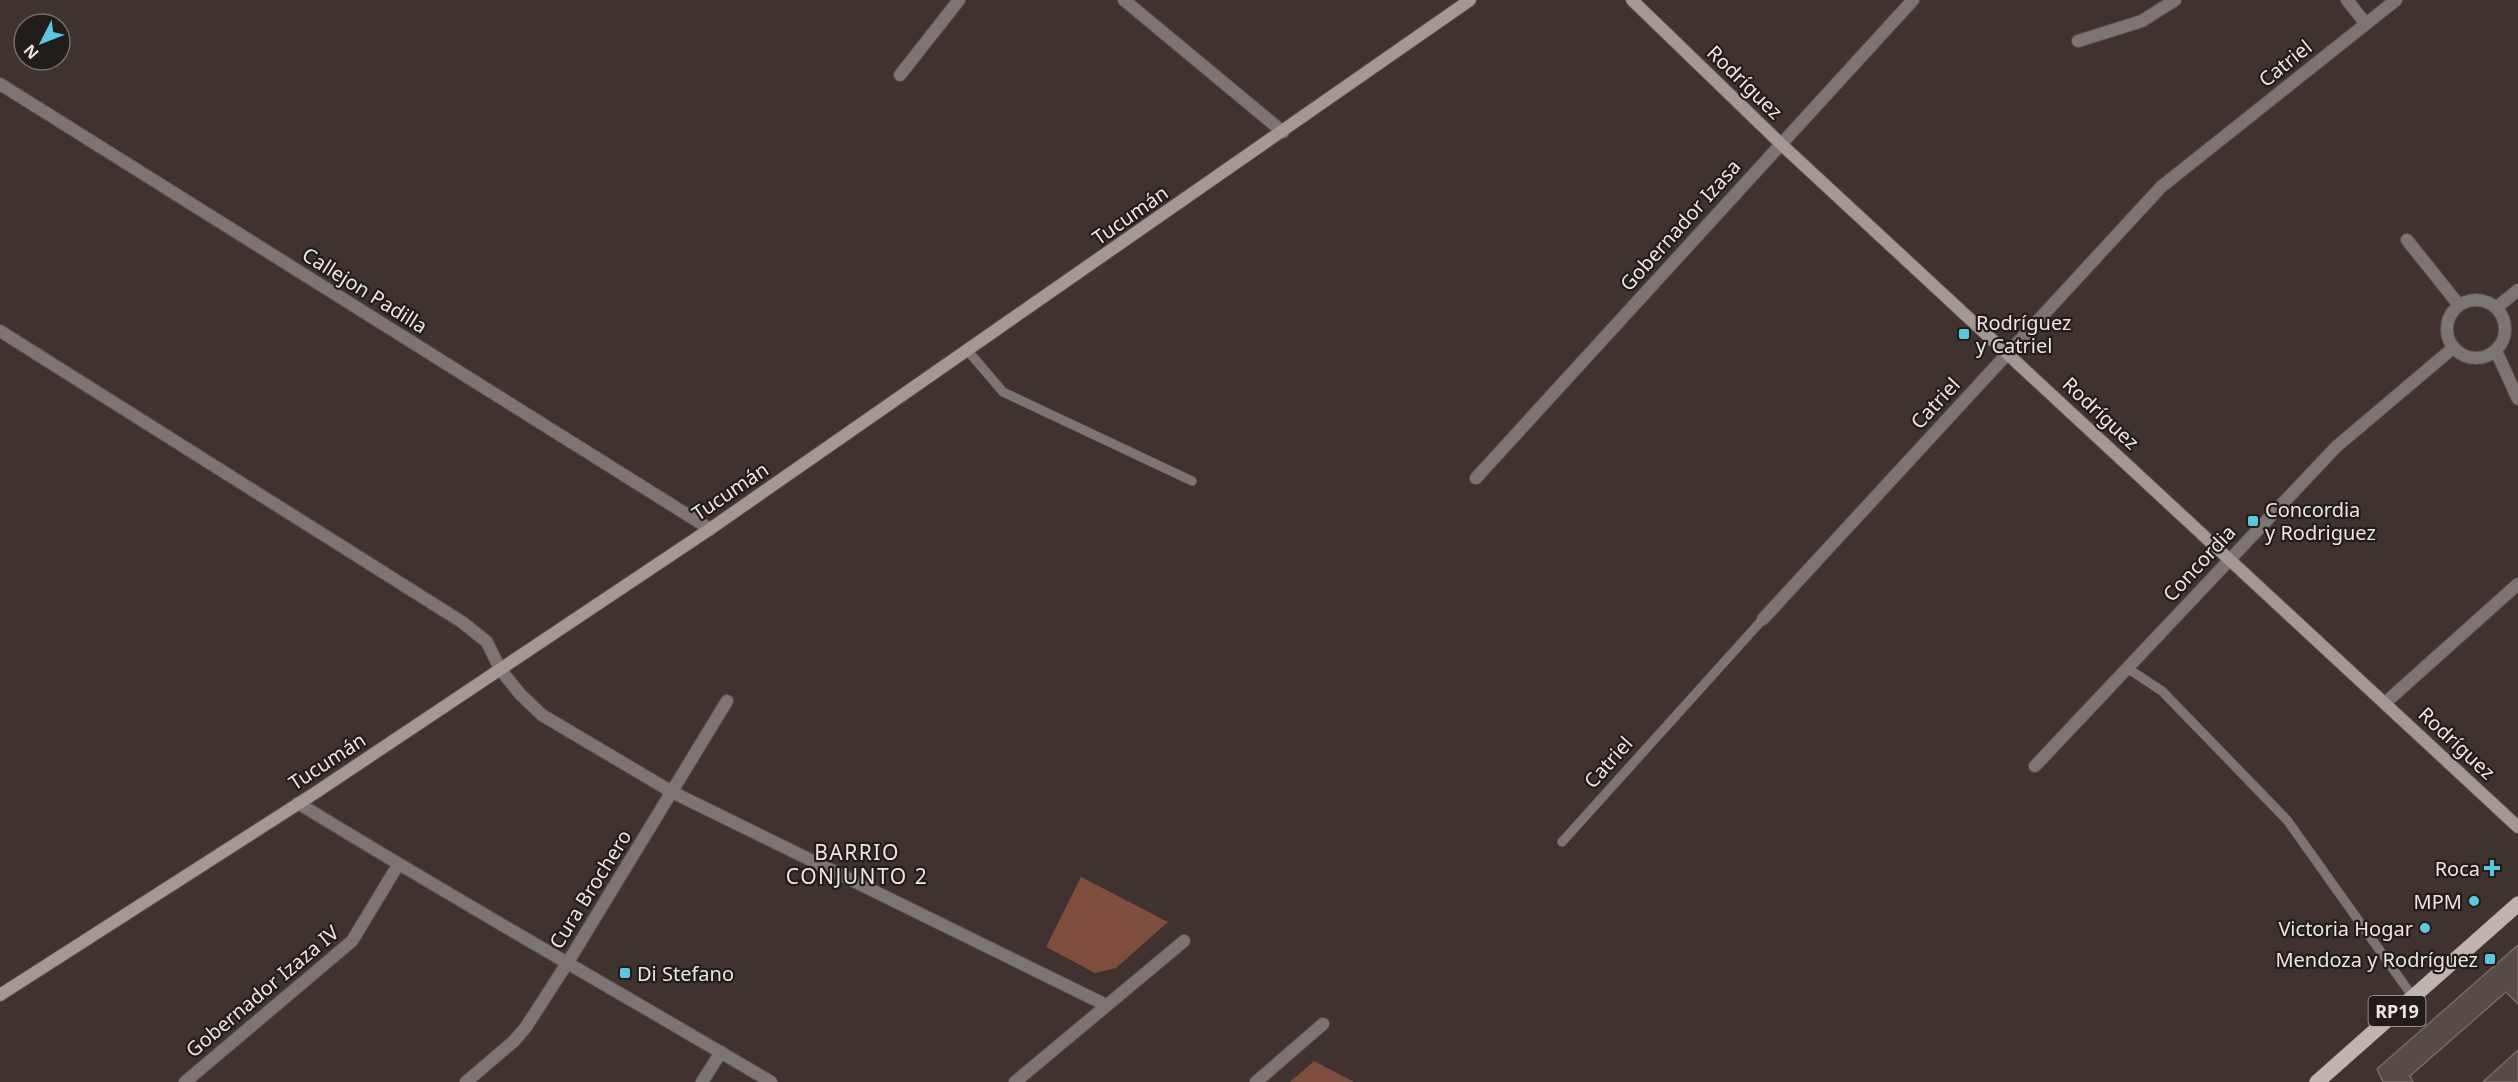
<svg xmlns="http://www.w3.org/2000/svg" width="2518" height="1082" viewBox="0 0 2518 1082" font-family="'Noto Sans',sans-serif">
<style>
.green{fill:#7f4d3e}
.building{fill:#584a46;stroke:#776863;stroke-width:1.5}
.lines{fill:none;stroke-linecap:round;stroke-linejoin:round}
.service-casing{stroke:#5c4f4b;stroke-width:10}
.minor-casing{stroke:#5c4f4b;stroke-width:14}
.secondary-casing{stroke:#5c4f4b;stroke-width:14}
.primary-casing{stroke:#5c4f4b;stroke-width:16}
.service{stroke:#7c7573;stroke-width:9}
.minor{stroke:#7c7573;stroke-width:12}
.secondary{stroke:#a39894;stroke-width:12}
.primary{stroke:#c1b3ae;stroke-width:15}
.poi-dot{fill:#5ac8e5;stroke:#221c1a;stroke-width:2}
.labels{text-anchor:middle;dominant-baseline:central;stroke-width:4.5;stroke-linejoin:round;paint-order:stroke}
.shield{fill:#221c1a;stroke:#b1a9a6;stroke-width:1.5}
.shield-label{font-size:18px;font-weight:bold;fill:#eee5e2}
.street-label{font-size:20px;fill:#eee5e2;stroke:#221c1a}
.poi-label{font-size:20px;fill:#eee5e2;stroke:#221c1a;text-anchor:end}
.neighbourhood-label{font-size:21px;letter-spacing:1.5px;fill:#eee5e2;stroke:#221c1a}
</style>
<rect width="100%" height="100%" fill="#40322e"/>
<path class="green" d="M1081,877l87,45 -52,46 -21,5 -49,-26z
M1314,1061l40,21h-64z"/>
<path class="building" d="M2518,945v59l-12,-12 -96,84 3,6h-30l-6,-13z
M2518,1050v32h-35z"/>
<g class="lines">
<defs>
<path id="service" d="M968,351l35,41 189,89
M2127,668l35,23 125,129 126,177
M1562,842l201,-223"/>
<path id="minor" d="M1124,0l159,132
M2347,0l19,24
M2078,41l64,-20 33,-21
M900,75l59,-75
M0,84l710,445
M2407,240l52,65
M2447 329a29 29 0 1 1 58 0a29 29 0 1 1-58 0Z
M2496,308l22,-18
M0,331l462,291 25,20 13,27 20,25 22,21 130,77 434,213
M2496,351l22,48
M1476,478l437,-478
M1763,619l398,-432 235,-187
M2385,703l133,-119
M2035,766l301,-319 117,-99
M298,803c156,96 316,186 473,279
M185,1082l167,-141 46,-76
M466,1082l48,-41 12,-14 42,-65 159,-261
M702,1082l19,-30
M1015,1082l169,-141
M1256,1082l67,-58"/>
<path id="secondary" d="M1632,0l149,144 737,683
M0,995l315,-202 395,-264 760,-529"/>
<path id="primary" d="M2317,1082l201,-178"/>
</defs>
<use href="#service" class="service-casing"/>
<use href="#minor" class="minor-casing"/>
<use href="#secondary" class="secondary-casing"/>
<use href="#primary" class="primary-casing"/>
<use href="#service" class="service"/>
<use href="#minor" class="minor"/>
<use href="#secondary" class="secondary"/>
<use href="#primary" class="primary"/>
</g>
<g class="poi-dot">
<rect x="1958" y="328" width="12" height="12" rx="3"/>
<rect x="2247" y="515" width="12" height="12" rx="3"/>
<path d="M2489 859h6v6h6v6h-6v6h-6v-6h-6v-6h6z"/>
<circle cx="2474" cy="901" r="6"/>
<circle cx="2425" cy="928" r="6"/>
<rect x="2484" y="953" width="12" height="12" rx="3"/>
<rect x="619" y="967" width="12" height="12" rx="3"/>
</g>
<g class="labels">
<rect class="shield" x="2368.5" y="996" width="57" height="30" rx="4.5"/>
<g class="shield-label">
<text x="2397" y="1011">RP19</text>
</g>
<g class="street-label">
<text transform="translate(2285 63) rotate(-39)">Catriel</text>
<text transform="translate(1745 82) rotate(44)">Rodríguez</text>
<text transform="translate(1130 215) rotate(-35)">Tucumán</text>
<text transform="translate(1680 225) rotate(-48)">Gobernador Izasa</text>
<text transform="translate(365 290) rotate(32)">Callejon Padilla</text>
<text transform="translate(1935 403) rotate(-47)">Catriel</text>
<text transform="translate(2101 413) rotate(43)">Rodríguez</text>
<text transform="translate(730 491) rotate(-34)">Tucumán</text>
<text transform="translate(2199 563) rotate(-47)">Concordia</text>
<text transform="translate(2457 743) rotate(43)">Rodríguez</text>
<text transform="translate(327 761) rotate(-33)">Tucumán</text>
<text transform="translate(1608 762) rotate(-48)">Catriel</text>
<text transform="translate(590 889) rotate(-58)">Cura Brochero</text>
<text transform="translate(262 991) rotate(-40)">Gobernador Izaza IV</text>
</g>
<g class="poi-label">
<text x="1976" y="322" text-anchor="start">Rodríguez<tspan x="1976" dy="23">y Catriel</tspan></text>
<text x="2265" y="509" text-anchor="start">Concordia<tspan x="2265" dy="23">y Rodriguez</tspan></text>
<text x="2480" y="868">Roca</text>
<text x="2462" y="901">MPM</text>
<text x="2413" y="928">Victoria Hogar</text>
<text x="2478" y="959">Mendoza y Rodríguez</text>
<text x="637" y="973" text-anchor="start">Di Stefano</text>
</g>
<g class="neighbourhood-label">
<text x="857" y="852">BARRIO<tspan x="857" dy="24">CONJUNTO 2</tspan></text>
</g>
</g>
<g transform="translate(42 42) rotate(228)"><circle r="28" fill="#221c1a" stroke="#746c6a" stroke-width="1.5"/>
<path d="M0-4.5L10 22L0 15L-10 22Z" fill="#5ac8e5"/>
<text y="-9" font-size="16" font-weight="bold" text-anchor="middle" fill="#eee5e2">N</text>
</g>
</svg>
